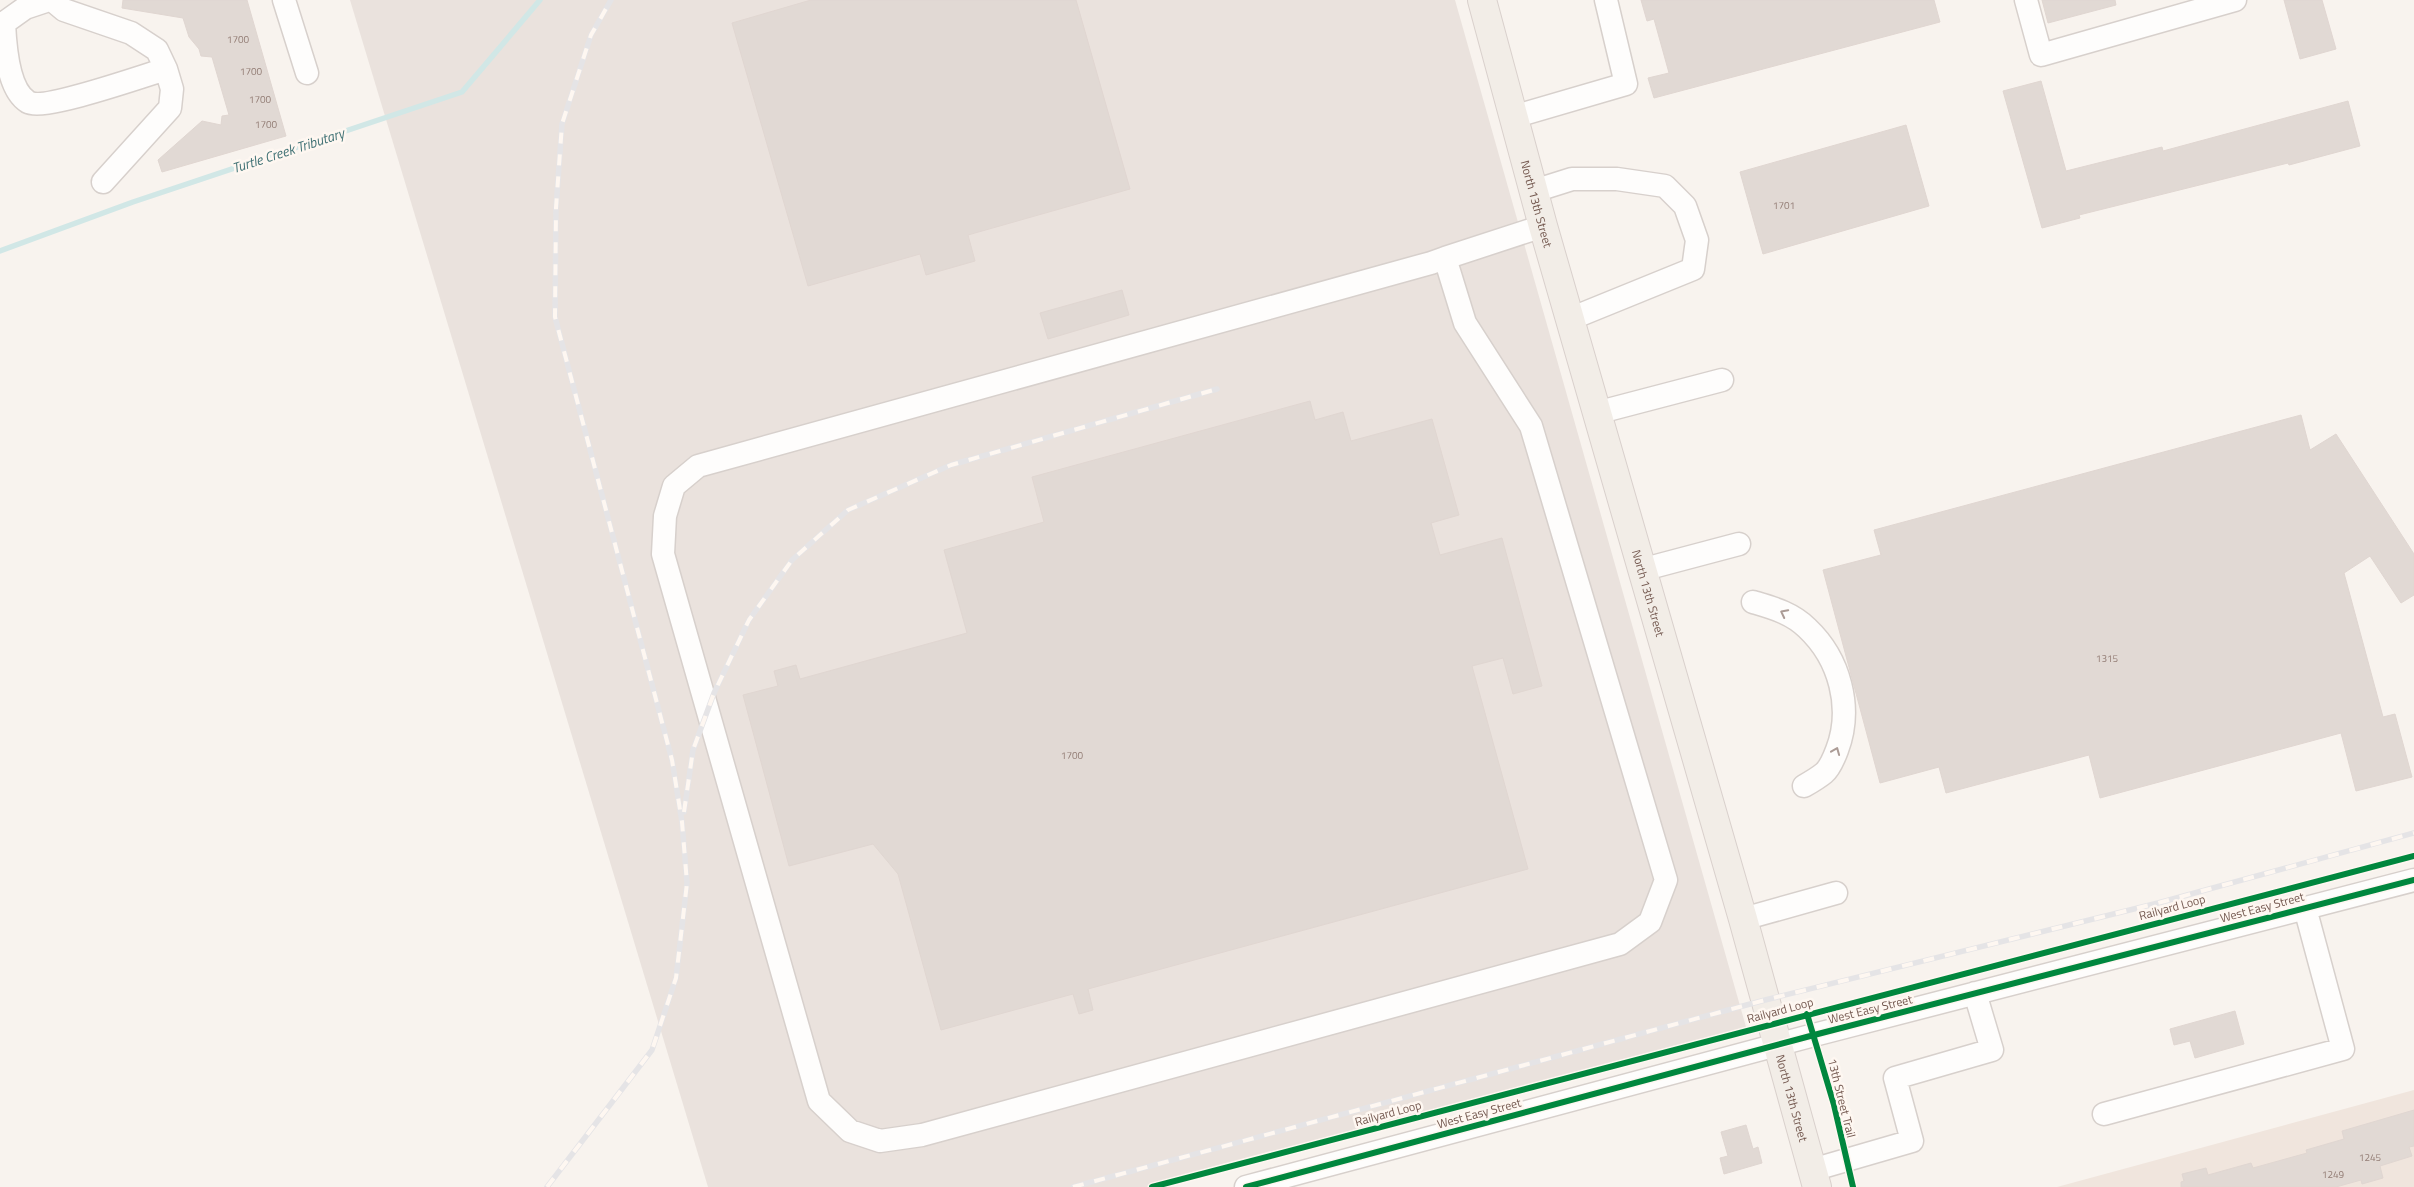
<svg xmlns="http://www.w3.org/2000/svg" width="2414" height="1187" viewBox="0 0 2414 1187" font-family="'Titillium Web',sans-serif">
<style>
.residential{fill:#f0e5dd}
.industrial{fill:#eae2dd}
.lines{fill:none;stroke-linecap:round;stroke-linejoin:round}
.stream{stroke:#d1e7e6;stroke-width:5.5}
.building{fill:#e1d9d4;stroke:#e0d6d1}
.minor-casing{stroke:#d7d0cc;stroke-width:25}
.major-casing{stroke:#d9d0cc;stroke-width:30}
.minor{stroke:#fefdfc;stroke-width:22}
.major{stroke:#f2ede7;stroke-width:28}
.rail-casing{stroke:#e5e4e6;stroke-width:5.5}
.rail{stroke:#fef7f1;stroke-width:4;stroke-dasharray:11;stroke-linecap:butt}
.cycleway-casing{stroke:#fef7f1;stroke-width:9}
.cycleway{stroke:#00873e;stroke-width:6}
.oneway{stroke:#ab9b95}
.labels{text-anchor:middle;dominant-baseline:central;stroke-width:5;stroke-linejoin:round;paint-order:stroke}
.number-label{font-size:10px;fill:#927c74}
.street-label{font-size:12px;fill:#745950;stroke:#fef7f1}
.water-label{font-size:14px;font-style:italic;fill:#447477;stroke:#fef7f1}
</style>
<rect width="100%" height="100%" fill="#f8f3ee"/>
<path class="residential" d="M2414,1090v97h-357z"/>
<path class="industrial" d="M350,0h1105l293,1034 -583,153h-457z"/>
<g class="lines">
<path class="stream" d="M0,251l133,-49 329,-110 78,-92"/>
</g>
<path class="building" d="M123,0h124l39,136 -124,36 -4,-12 44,-39 19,4 1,-9 7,-1 -17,-58 -11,-1 -2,-7 -10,-12 -6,-19 -61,-10z
M811,0h265l54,189 -162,46 7,26 -49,14 -6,-21 -112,32 -76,-263z
M1641,0h293l6,22 -286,76 -6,-20 21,-5 -15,-54 -7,2z
M2042,0h73l1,5 -68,18z
M2284,0h38l14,49 -36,10z
M2041,81l25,90 96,-24 1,4 185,-50 12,45 -71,19 -1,-2 -209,52 1,3 -38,10 -39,-137z
M1906,125l23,81 -166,48 -23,-82z
M1122,290l7,25 -81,24 -8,-26z
M1310,401l5,19 28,-8 8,29 81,-22 27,96 -28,8 9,32 62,-17 40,148 -29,8 -10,-36 -31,8 56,203 -440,120 5,21 -14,4 -6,-20 -132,36 -43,-156 -25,-30 -84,22 -46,-171 35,-9 -4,-15 22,-6 4,14 167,-46 -23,-83 100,-28 -12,-45z
M2301,415l9,35 26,-16 78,120v41l-13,8 -31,-47 -26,17 39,144 12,-3 17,63 -56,14 -15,-58 -241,65 -11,-43 -143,38 -7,-26 -59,16 -57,-213 58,-15 -7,-25z
M2235,1011l9,33 -49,14 -5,-17 -16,4 -4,-16z
M2414,1110v36l-5,1 3,9 -32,10 3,12 -21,6 -1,-4 -25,7h-155v-5l3,-1 -2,-7 24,-6 2,7 43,-12 2,5 54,-15 -1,-3 38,-11 -2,-8z
M1746,1125l7,24 5,-2 4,16 -38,11 -4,-16 8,-2 -7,-24z"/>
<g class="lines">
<defs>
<path id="minor" d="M52,0l12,10 67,23 26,17 9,19 6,20 -2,19 -67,74
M284,0l23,73
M2026,0l15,55 194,-55
M0,23h4l21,-15 24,-8
M4,23c1,21 3,66 24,79 16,9 115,-26 138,-33
M1513,117l113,-33 -20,-84
M1534,191l38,-12h45l48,7 20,20 12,34 -4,29 -123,50
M1445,258l20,65 66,103 135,454 -16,42 -30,22 -698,191 -42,6 -30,-10 -31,-30 -156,-547 2,-38 9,-30 24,-20 733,-203 14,-5 98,-32
M1596,413l126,-33
M1641,570l98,-26
M1753,602c20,6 39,11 54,26 33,31 46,80 30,122 -3,8 -7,18 -13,23 -6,5 -13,9 -20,13
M1743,919l93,-26
M2104,1114l239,-65 -38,-141
M1812,1170l100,-29 -17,-63 97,-28 -17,-57
M1246,1187l568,-152 600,-155"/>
<g id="major">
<path id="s1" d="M1482,0l61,226 200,693 74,268"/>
</g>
</defs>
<use href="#minor" class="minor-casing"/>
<use href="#major" class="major-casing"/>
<use href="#minor" class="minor"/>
<use href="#major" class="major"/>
<defs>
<path id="rail" d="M684,812l9,-62 21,-57 35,-73 43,-60 56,-50 103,-45 266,-76
M547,1187l105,-137 24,-72 11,-95 -5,-61 -10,-62 -117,-443 1,-109 6,-84 29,-89 20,-35
M1073,1187l692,-187 393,-97 256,-70"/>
</defs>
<use href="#rail" class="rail-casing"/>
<use href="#rail" class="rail"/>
<defs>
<path id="cycleway" d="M1807,1014l27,91 19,82
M1152,1187l1262,-331
M1246,1187l568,-152 600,-155"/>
</defs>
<use href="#cycleway" class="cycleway-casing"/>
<use href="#cycleway" class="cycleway"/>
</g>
<defs><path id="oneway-chevron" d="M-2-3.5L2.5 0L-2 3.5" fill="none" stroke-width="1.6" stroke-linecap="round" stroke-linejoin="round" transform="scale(1.25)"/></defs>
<g class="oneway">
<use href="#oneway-chevron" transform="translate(1784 613) rotate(-153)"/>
<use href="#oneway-chevron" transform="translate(1836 751) rotate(-68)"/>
</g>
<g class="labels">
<g class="number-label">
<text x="238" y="39">1700</text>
<text x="251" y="71">1700</text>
<text x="260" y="99">1700</text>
<text x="266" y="124">1700</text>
<text x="1784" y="205">1701</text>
<text x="2107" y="658">1315</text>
<text x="1072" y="755">1700</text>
<text x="2370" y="1157">1245</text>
<text x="2333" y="1174">1249</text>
</g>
<g class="street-label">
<text stroke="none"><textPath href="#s1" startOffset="211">North 13th Street</textPath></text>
<text stroke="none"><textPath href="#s1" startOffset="616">North 13th Street</textPath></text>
<text transform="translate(2172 907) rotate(-15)">Railyard Loop</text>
<text transform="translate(2262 907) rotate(-15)">West Easy Street</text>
<text transform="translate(1870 1009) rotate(-14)">West Easy Street</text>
<text transform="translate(1780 1010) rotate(-15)">Railyard Loop</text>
<text transform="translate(1842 1098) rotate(76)">13th Street Trail</text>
<text stroke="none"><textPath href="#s1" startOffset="1141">North 13th Street</textPath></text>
<text transform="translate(1388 1113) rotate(-15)">Railyard Loop</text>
<text transform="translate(1479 1113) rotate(-15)">West Easy Street</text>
</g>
<g class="water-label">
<text transform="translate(288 150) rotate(-18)">Turtle Creek Tributary</text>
</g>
</g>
</svg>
